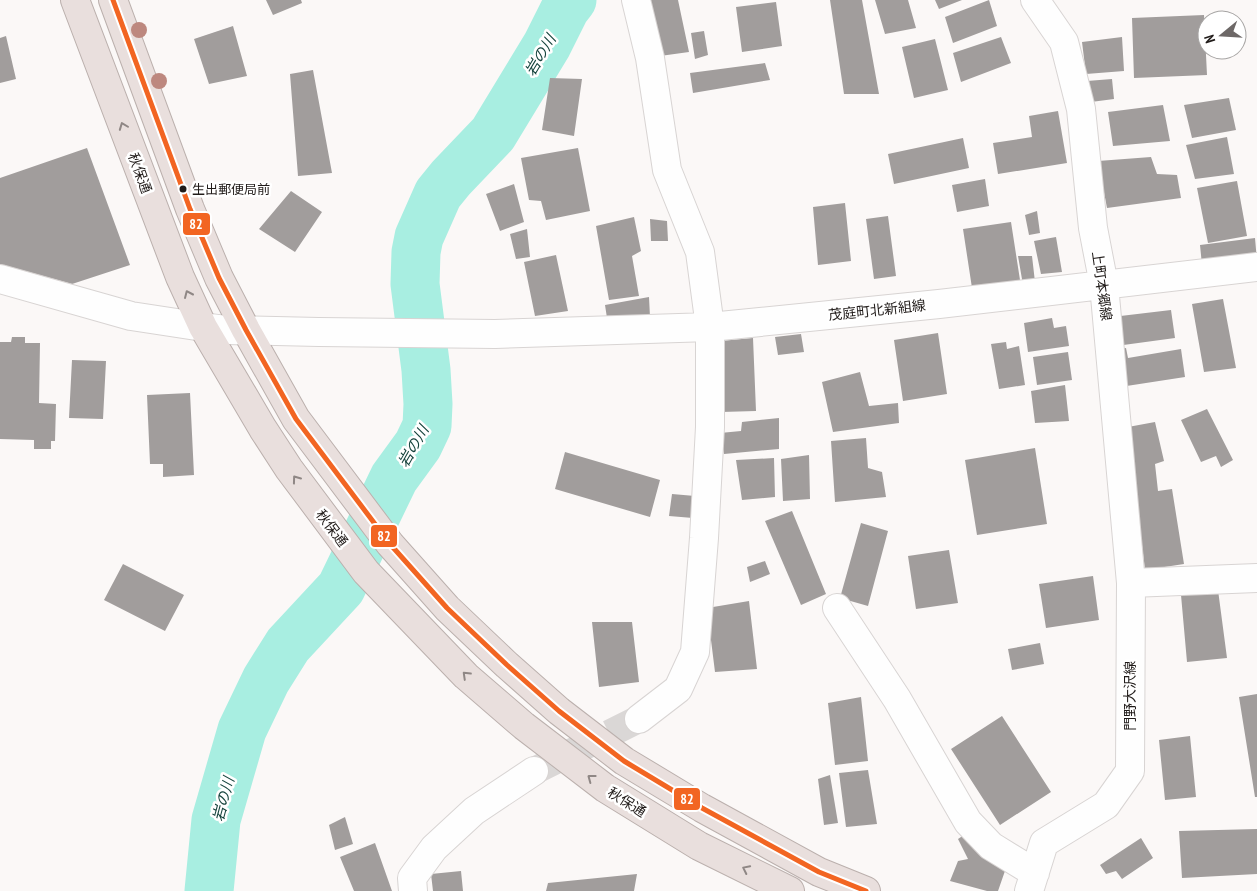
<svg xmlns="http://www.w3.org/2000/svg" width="1257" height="891" viewBox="0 0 1257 891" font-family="'PT Sans Narrow','Noto Sans JP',sans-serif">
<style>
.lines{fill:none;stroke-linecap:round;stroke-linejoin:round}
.river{stroke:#a8eee1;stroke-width:49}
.building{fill:#a19d9c}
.minor-tunnel{stroke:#dad7d6;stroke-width:28;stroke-dasharray:28 14;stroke-linecap:butt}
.minor-casing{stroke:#d8d4d3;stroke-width:30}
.highway-casing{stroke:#bbb0ad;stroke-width:30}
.minor{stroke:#fefefe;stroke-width:28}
.highway{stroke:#e9dfdd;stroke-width:28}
.bus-1-casing{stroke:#fff;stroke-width:9}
.bus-1{stroke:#f26522;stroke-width:5}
.tree{fill:#bd887f}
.oneway{stroke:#8f8785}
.bus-dot{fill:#201b19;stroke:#fff;stroke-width:2}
.labels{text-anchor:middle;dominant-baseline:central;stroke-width:5;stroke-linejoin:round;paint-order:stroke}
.bus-label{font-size:13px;fill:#201b19;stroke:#fff;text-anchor:start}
.street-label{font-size:14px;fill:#201b19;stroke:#fff}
.water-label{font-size:15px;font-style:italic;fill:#15433c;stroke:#fff}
.line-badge{stroke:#fff;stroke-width:2}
.badge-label{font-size:14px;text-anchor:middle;font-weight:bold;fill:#fff}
</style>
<rect width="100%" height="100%" fill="#fbf8f7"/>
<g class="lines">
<path class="river" d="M209,891l7,-71 26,-90 24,-50 22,-35 53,-57 53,-110 24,-33 9,-19 1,-22 -2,-34 -11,-86 1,-32 3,-15 19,-43 13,-16 42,-44 54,-89 18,-36 7,-9"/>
</g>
<path class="building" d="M266,0h35l1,3 -29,12z
M648,0h30l11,52 -29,4z
M830,0h32l17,94h-35z
M875,0h33l8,28 -31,6z
M935,0h27l-23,9z
M989,0l8,26 -44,17 -8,-26z
M776,2l6,44 -40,6 -6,-45z
M1204,15l3,60 -73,3 -2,-60z
M233,26l14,50 -38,8 -15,-45z
M704,31l4,24 -13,4 -4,-26z
M6,36l10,43 -16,4v-45z
M1001,37l10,26 -50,19 -8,-29z
M1122,37l2,34 -38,3 -4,-32z
M935,39l13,51 -34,8 -12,-51z
M765,63l5,17 -77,13 -3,-20z
M313,70l19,103 -34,3 -8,-102z
M550,78l32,1 -8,57 -32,-6z
M1112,79l2,20 -23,3 -4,-21z
M1229,98l7,32 -44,8 -8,-33z
M1163,105l7,36 -57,5 -5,-34z
M1058,111l9,52 -69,11 -5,-31 39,-6 -3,-21z
M1227,137l7,37 -39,5 -9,-34z
M963,138l6,30 -75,16 -6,-30z
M87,148l43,117 -58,19 -72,-20v-86z
M578,148l12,63 -44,9 -5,-19 -12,-1 -8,-42z
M1151,157l6,17 20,1 4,23 -74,10 -9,-47z
M985,179l4,27 -32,6 -5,-27z
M1237,181l10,55 -39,7 -11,-55z
M514,184l10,38 -24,9 -14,-37z
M291,191l31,21 -27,40 -36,-23z
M845,203l6,58 -33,4 -5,-58z
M1037,211l3,22 -11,2 -4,-20z
M888,216l8,60 -22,3 -8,-60z
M634,217l7,34 -9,5 7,40 -30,4 -13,-74z
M650,219l17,2 1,20h-17z
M1011,222l9,58 -48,8 -9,-59z
M527,229l3,28 -14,2 -6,-25z
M1056,237l6,35 -21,2 -7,-33z
M1255,238l2,23 -55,4 -2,-20z
M556,255l12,56 -33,5 -11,-54z
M1018,256h14l3,26 -12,3z
M649,297l1,20 -43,1 -2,-13z
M1223,299l13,69 -32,4 -12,-68z
M1171,310l4,28 -59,8 -4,-29z
M1052,318l2,10 12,-2 3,20 -41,6 -4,-29z
M938,333l9,61 -44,7 -9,-61z
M801,334l3,18 -26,3 -3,-18z
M12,337h13v6h15l-1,60 17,1 -1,37h-4v8h-17v-9l-34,-1v-97h11z
M753,338l3,73 -35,1 -1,-71z
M1006,342l1,7 12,-3 6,39 -26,4 -8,-45z
M1126,348l2,10 53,-9 4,28 -65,10 -6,-37z
M1068,352l4,28 -35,5 -4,-28z
M72,360l34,1 -3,58 -34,-1z
M860,372l9,34 29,-3 1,20 -66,9 -11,-50z
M1065,385l4,36 -34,2 -4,-32z
M190,393l4,82 -31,2v-13h-13l-3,-69z
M1207,409l26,51 -12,7 -5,-11 -15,6 -20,-42z
M779,418v31l-55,5 -4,-21 21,-2 1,-9z
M1155,422l9,39 -9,3 3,27 14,-2 12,75 -39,6 -17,-143z
M866,438l2,30 14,4 4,25 -51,5 -4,-61z
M1035,448l12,76 -70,11 -12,-75z
M565,452l95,28 -10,37 -95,-28z
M809,455l1,44 -27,2 -2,-42z
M774,458l1,39 -33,3 -6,-40z
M672,494l23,2 -2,22 -24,-2z
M792,511l34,83 -25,11 -36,-84z
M861,523l27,8 -20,75 -28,-8z
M949,550l9,53 -42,6 -8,-53z
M765,561l5,13 -20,8 -3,-15z
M123,564l61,31 -19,36 -61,-31z
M1093,576l6,44 -53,8 -7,-44z
M1218,590l9,68 -40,4 -6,-67z
M749,601l8,68 -42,3 -8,-64z
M592,622h40l7,60 -40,5z
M1040,643l4,21 -32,6 -4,-21z
M1257,694v103h-2l-16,-100z
M861,697l7,64 -33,4 -7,-62z
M1002,716l49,76 -51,33 -49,-76z
M1190,736l6,61 -31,3 -6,-60z
M868,770l9,54 -31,3 -7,-54z
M830,775l8,48 -14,2 -6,-46z
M345,817l8,27 -18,6 -6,-25z
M1257,829v45l-75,4 -3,-47z
M964,835l42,33 -8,23h-11l-37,-10 8,-20 10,-2 -10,-20z
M1141,838l12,20 -31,21 -6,-8 -10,3 -6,-9z
M375,843l17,48h-38l-14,-34z
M461,871l2,20h-30l-2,-17z
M637,874l-3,17h-88l2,-8z"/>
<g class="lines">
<path class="minor-tunnel" d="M534,771l105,-52"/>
<defs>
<path id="minor" d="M636,0l14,58 17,112 33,82 10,75v100l-6,111 -9,114 -17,37 -39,30
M1035,0l29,42 17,67 12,119 11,57 27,298
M0,279l131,37 72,11 23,3 93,2 176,2 215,-7 229,-23 318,-37
M837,608l60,91 71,123 23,24 44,27
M413,891l-1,-13 22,-30 40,-37 60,-40
M1029,891l15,-48 62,-38 24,-34 1,-188 126,-5"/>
<path id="highway" d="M75,0l105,277 23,50 60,102 26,40 77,103 100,104 58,50 81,62 94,58 91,45
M113,0l77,209 29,69 27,52 50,89 94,125 57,64 60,57 52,46 65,50 78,47 117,64 47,19"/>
</defs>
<use href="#minor" class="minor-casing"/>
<use href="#highway" class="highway-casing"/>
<use href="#minor" class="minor"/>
<use href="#highway" class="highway"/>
<defs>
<path id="bus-1" d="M113,0l77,209 29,69 27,52 50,89 94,125 57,64 60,57 52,46 65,50 78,47 117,64 47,19"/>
</defs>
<use href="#bus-1" class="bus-1-casing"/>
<use href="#bus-1" class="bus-1"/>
</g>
<g class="tree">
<circle cx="139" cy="30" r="8"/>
<circle cx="159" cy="81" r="8"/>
</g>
<defs><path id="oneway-chevron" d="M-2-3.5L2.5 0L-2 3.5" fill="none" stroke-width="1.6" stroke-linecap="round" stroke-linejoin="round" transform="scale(1.25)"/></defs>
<g class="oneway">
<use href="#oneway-chevron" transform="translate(123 126) rotate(-111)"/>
<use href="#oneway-chevron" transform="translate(188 294) rotate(-114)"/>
<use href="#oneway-chevron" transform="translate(296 479) rotate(-126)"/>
<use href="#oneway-chevron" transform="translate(466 675) rotate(-136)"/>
<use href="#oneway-chevron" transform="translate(591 778) rotate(-143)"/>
<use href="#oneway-chevron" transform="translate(746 869) rotate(-154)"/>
</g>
<circle class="bus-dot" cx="183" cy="189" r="4.5"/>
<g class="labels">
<g class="bus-label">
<text x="192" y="189">生出郵便局前</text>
</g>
<g class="street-label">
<text transform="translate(140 173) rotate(70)">秋保通</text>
<text transform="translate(1102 286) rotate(82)">上町本郷線</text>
<text transform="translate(877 310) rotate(-6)">茂庭町北新組線</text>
<text transform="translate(332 528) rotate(53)">秋保通</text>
<text transform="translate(1130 696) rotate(-90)">門野大沢線</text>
<text transform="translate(627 802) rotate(32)">秋保通</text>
</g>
<g class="water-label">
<text transform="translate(540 55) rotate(-59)">岩の川</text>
<text transform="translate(413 446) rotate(-60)">岩の川</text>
<text transform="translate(223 799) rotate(-75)">岩の川</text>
</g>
</g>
<g class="line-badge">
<rect x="182" y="212" width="29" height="24" rx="5" fill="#f26522"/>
<rect x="370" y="524" width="28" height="24" rx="5" fill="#f26522"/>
<rect x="673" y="787" width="28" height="24" rx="5" fill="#f26522"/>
</g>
<g class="badge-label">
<text x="196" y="229">82</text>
<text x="384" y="541">82</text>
<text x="687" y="804">82</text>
</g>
<g transform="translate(1222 35) rotate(252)"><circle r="24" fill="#ffffff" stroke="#a6a4a3"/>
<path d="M0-4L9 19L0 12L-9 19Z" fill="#6d6867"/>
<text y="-8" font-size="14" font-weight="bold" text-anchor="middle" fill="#201b19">N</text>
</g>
</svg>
